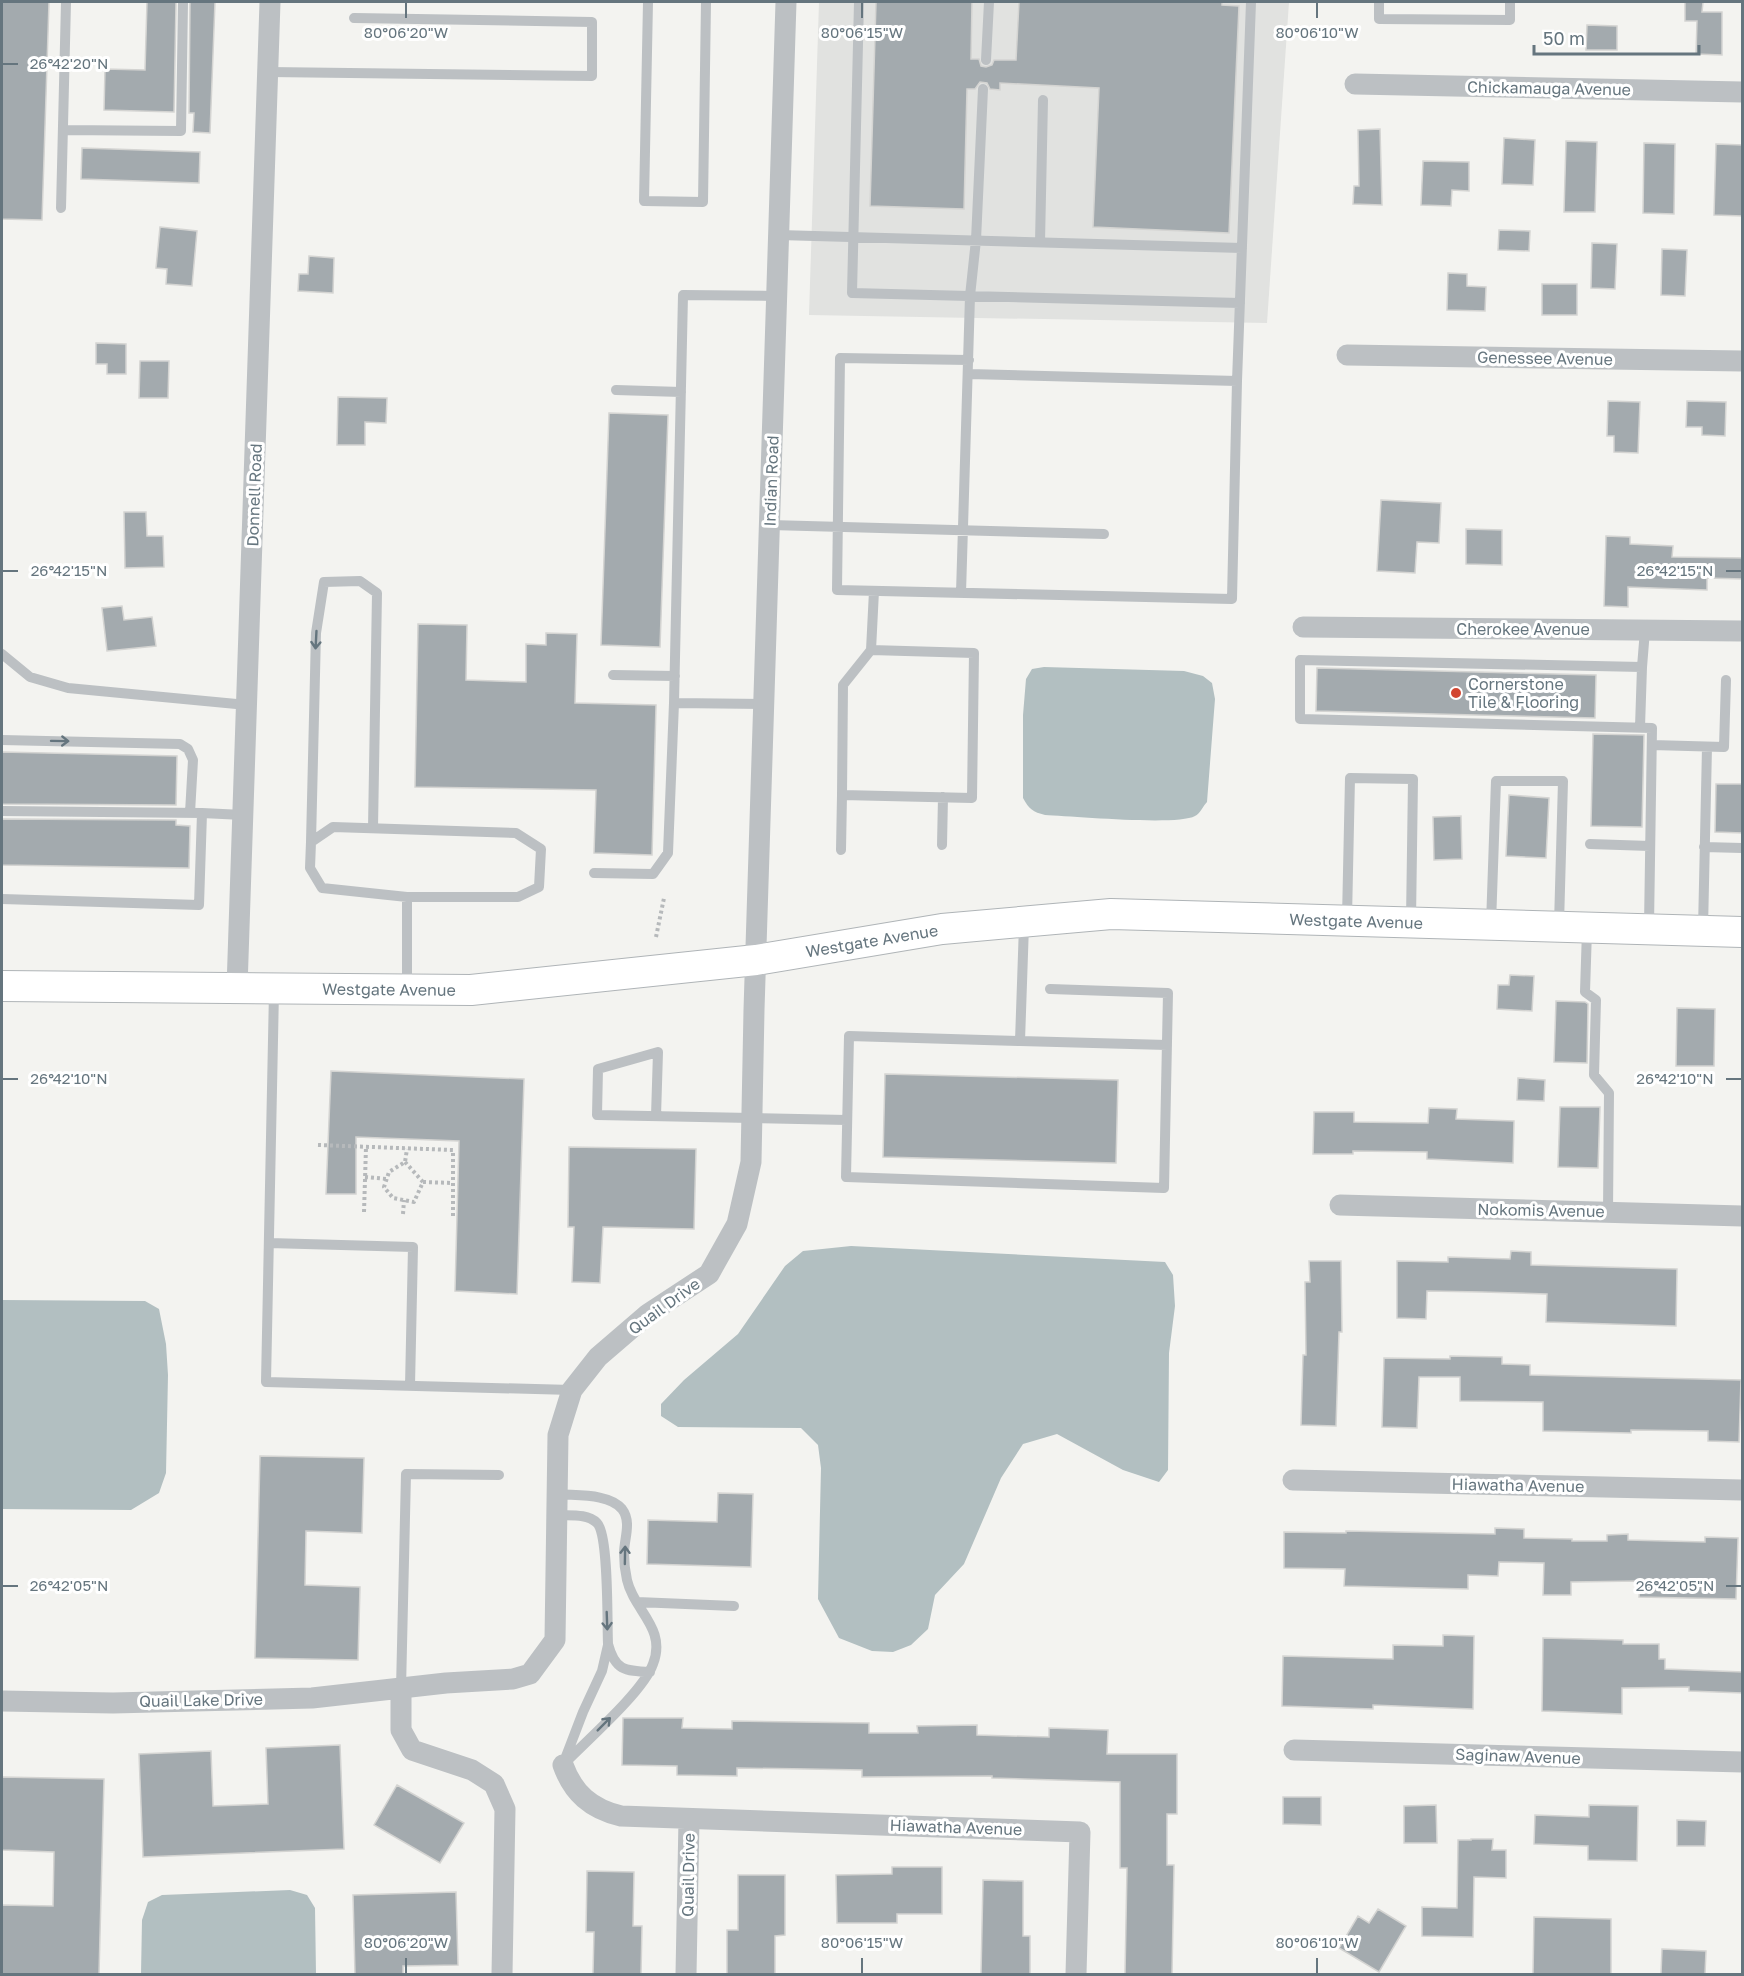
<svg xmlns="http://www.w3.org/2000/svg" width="1744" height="1976" viewBox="0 0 1744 1976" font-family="'Golos Text',sans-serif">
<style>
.built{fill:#e1e2e0}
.water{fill:#b2bfc1}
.building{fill:#a3aaae;stroke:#d4d4d2;stroke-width:1.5}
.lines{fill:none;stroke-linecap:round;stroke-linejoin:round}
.secondary-casing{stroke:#afb4b7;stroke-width:32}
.path{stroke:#b6b9bb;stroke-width:4;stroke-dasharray:3 3;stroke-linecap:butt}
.lane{stroke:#bcc0c3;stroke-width:10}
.street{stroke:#bcc0c3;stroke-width:21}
.secondary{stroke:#fff;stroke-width:30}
.oneway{stroke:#65757e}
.ticks{fill:none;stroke:#65757e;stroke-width:2}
.poi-dot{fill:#d24631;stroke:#fff;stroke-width:2}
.labels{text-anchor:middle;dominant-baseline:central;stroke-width:6;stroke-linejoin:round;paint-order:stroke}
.street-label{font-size:16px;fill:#65757e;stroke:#fff}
.poi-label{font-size:16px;fill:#65757e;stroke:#fff;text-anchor:start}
.ticks-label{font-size:15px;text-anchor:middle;fill:#65757e;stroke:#fff;stroke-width:6;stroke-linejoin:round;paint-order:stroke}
</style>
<rect width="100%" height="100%" fill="#f3f3f0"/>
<path class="built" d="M819,2h470l-22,321 -458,-8z"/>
<path class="water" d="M1044,667l140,4 19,5 9,7 3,16 -8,103c-4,4 -7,12 -12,14 -18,10 -123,0 -150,-1 -12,-3 -16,-6 -22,-17v-83l3,-36 6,-10z
M851,1246l314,16 8,13 2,31 -6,47 -1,117 -9,12 -36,-12 -66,-36 -34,10 -22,34 -37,86 -29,31 -7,34 -17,16 -18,7 -21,-1 -33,-13 -21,-39 3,-131 -3,-23 -17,-17 -123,-1 -17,-11v-12l23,-24 54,-46 47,-68 18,-15z
M2,1300l143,1 14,8 7,35 2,31 -2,98 -7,20 -28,17 -129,-1z
M290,1890l17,5 8,13 1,66h-175l1,-54 6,-18 14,-7z"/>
<path class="building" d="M2,2h47l-7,218 -40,-1z
M147,2h29l-2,110 -70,-2 1,-41 40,1z
M190,2h25l-5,131 -17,-1 1,-19h-5z
M876,2h96l-1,57h8l2,7 5,1 6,-2 2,-5h22l3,-58h203v3l17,1 -10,227 -136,-6 6,-139 -99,-5v7l-10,-1 -3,-6 -7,-1 -5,7h-8l-3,120 -94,-3z
M1685,2h18l-1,10h20v43l-26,-1 1,-33h-12z
M1587,25l30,1v24h-31z
M1380,129l2,76 -29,-1 1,-18h5l-1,-56z
M1504,138l31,2 -2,45 -31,-1z
M1566,141l31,1 -2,70h-31z
M1644,143l31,1 -1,70 -31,-1z
M1716,144l27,1v71l-29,-1z
M82,148l118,4 -1,31 -118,-4z
M1423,161l46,1v29l-17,-1 -1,16 -30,-1z
M160,227l37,4 -5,55 -26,-2 1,-15 -11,-1z
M1499,230l31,1 -1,20 -31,-1z
M1592,243l25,1 -2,45 -24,-1z
M1662,249l25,1 -2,46 -24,-1z
M309,256l25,2 -1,35 -35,-2 1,-17h9z
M1448,273l19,1v12l19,1 -1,24 -38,-1z
M1542,284h35v31h-35z
M96,343l30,1v30h-19v-10h-11z
M140,361h29l-1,37h-29z
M338,397l49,1 -1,25 -21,-1v23h-28z
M1608,401l32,1 -2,51 -24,-1v-16h-7z
M1687,401l39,1 -1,34 -23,-1v-8h-16z
M609,413l59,2 -8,232 -59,-2z
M1381,500l60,3 -2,40 -22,-1 -2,31 -38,-2z
M124,512h22l1,24h16l1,31 -39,1z
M1466,529l36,1v35l-36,-1z
M1606,536l24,1v7l43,2 -1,11 71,1v21l-36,-1v12l-79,-3v20l-24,-1z
M122,606l2,14 28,-3 4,29 -49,5 -5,-43z
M418,624l49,1 -1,55 60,2v-38l20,1v-12l31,1 -2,69 81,2 -4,150 -58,-2 2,-63 -181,-3z
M1317,668l279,7 -1,43 -279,-7z
M1593,734l51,1 -2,92 -51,-1z
M2,752l175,4 -1,49 -174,-1z
M1716,784h27v49l-28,-1z
M1509,795l40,3 -3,60 -40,-2z
M1461,816l1,43 -28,1 -1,-43z
M2,819l174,1v5l14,1 -1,42 -187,-3z
M1510,975l24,1 -2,35 -35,-2 1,-24h11z
M1556,1001l29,1 3,2 -1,59 -33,-1z
M1677,1008l38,1 -1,57h-38z
M331,1071l193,8 -7,215 -62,-3 4,-150 -103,-4v57h-30z
M885,1074l233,6 -2,83 -233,-6z
M1518,1078l27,2 -1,21 -27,-1z
M1560,1107h40l-2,61 -40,-1z
M1429,1108l28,1 -1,10 58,2 -1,42 -86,-4v-7l-74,-1v3h-40l1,-42h40v10l74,1z
M569,1147l127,2 -2,80 -91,-2 -3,56 -28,-1 2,-55h-6z
M1511,1251l20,1v13l146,4 -1,57 -130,-4 1,-28 -65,-2 -55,-1 -1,28 -29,-1v-57l51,1v-5l62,2z
M1309,1261h32l1,71h-3l-3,94 -35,-1 2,-70h3l-1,-73h5z
M1450,1356l52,1v7l28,1v10l211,5 -2,62 -31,-1v-10l-77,-1v3l-88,-2v-29l-83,-1v-24h-41l-2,51 -35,-1 2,-69 66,1z
M260,1456l104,2 -2,75 -56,-2 -1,54 55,2 -2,73 -103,-2z
M718,1493l35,1 -2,73 -104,-3 1,-44 69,2z
M1495,1528l29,1v9l48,1v2h35v-6l21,-1v6l77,2v-5l33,1 -2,61 -97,-2 1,-16 -69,1v13h-28l1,-32 -45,-1 -1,14 -30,-1v14l-124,-3 1,-17 -61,-1v-36l62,1v-2l149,3z
M1443,1635l31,1 -1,73 -100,-4v4l-91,-3 1,-50 110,3v-14l50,1z
M1543,1638l80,2v4h36v15h6v10l78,3v21l-54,-2v-4l-67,1v26l-80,-3z
M623,1718h60l-1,10 50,1v-8l137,2v10h49l-1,-7 60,-1v10l72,2v-9l59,2 -1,24h70v60h-10v51h7l-2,109h-47l2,-106h-7v-86l-128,-4v-2l-130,1v-7l-54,-1 -71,-1v8l-60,-1v-9l-55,-1z
M340,1745l4,104 -201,8 -4,-103 72,-3 2,55 55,-2 -2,-56z
M2,1777l102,2 -5,195h-97v-69l51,1 1,-54 -52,-2z
M397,1785l67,38 -24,40 -66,-38z
M1283,1797h38v28l-38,-1z
M1436,1805l1,38h-33v-37z
M1589,1805l49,1 -1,55 -49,-1v-14l-54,-2 1,-29 54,2z
M1677,1820l29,1 -1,25h-28z
M1471,1839h22l-1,11h14v28l-32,-1 -1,60 -51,-1v-29l35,1 1,-68h13z
M892,1867h50v47h-45v9h-60l-1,-48 56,-1z
M587,1871l47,1 -1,54h9l-1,48h-48l1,-42h-8z
M738,1875h47v60l-10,1v38h-48v-44h11z
M983,1880l40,1v55h7v38h-49z
M456,1892l2,73 -55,1v8h-48l-2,-79z
M1378,1909l28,17 -27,46 -40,-24 19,-32 11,7z
M1534,1917l77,2v55h-78z
M1662,1949l44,2 -1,23h-44z"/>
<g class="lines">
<defs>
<g id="secondary">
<path id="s1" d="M2,986l469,4 285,-30 186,-31 169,-15 631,18"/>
</g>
</defs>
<use href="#secondary" class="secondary-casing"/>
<path class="path" d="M656,937l8,-39
M318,1145l135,5v67
M405,1162l18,20 -9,20 -21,-4 -9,-11 5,-15 16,-10 2,-13
M365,1177l22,2
M423,1182l30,1
M364,1212l2,-65
M403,1214l1,-14"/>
<path class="lane" d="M648,2l-4,199 59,1 3,-200
M859,2l-7,291 388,10
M1379,2v17l131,1v-18
M986,60l3,-58
M269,72l323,4v-54l-238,-4
M63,130l118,1 2,-129
M61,208l5,-206
M779,235l463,13
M1040,242l3,-142
M969,360l-129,-2 -3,232 395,9 5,-218 14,-379
M969,374l268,7
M616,390l65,2
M770,525l334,9
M961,593l9,-297 6,-56 7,-151
M1645,630l-3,37 -342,-7v59l352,9 -3,198
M871,650l-28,35 -1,110 130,3 2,-145 -103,-3 3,-59
M2,654l28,23 38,11 179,17
M613,675l62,1
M674,703l9,-408 94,1
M1640,727l2,-60
M2,740l178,4 8,5 5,11 -3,53
M1652,745l72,2 2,-67
M2,811l200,2 -3,92 -197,-6
M202,813l41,2
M333,827l183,6 25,16 -2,38 -21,10h-111l-85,-9 -12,-20 1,-26z
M311,842l5,-209 8,-51 36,-1 17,12 -4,235
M1590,844l60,2
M942,845l1,-48
M1704,847l38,1
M841,850l1,-55
M594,873l59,1 15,-21 6,-150 90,1
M407,897v92
M1347,918l3,-140 63,1 -2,141
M1491,924l5,-143h67l-4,143
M1024,925l-4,116 -171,-5 -3,141 318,11 4,-195 -118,-4
M1703,929l4,-182
M1587,930l-2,62 11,8 -2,75 15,18 -1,119
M274,991l-8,391 306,8
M1020,1041l147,4
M656,1116l2,-64 -60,17 -1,46 250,5
M269,1243l144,4 -3,139
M557,1494c19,2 52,-1 65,15 10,13 2,30 2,44 0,10 1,18 3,27 7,31 40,48 26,84 -10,28 -67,77 -90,101
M556,1515c13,1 31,-2 41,8 12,12 10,100 11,121 7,26 16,27 42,28
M637,1602l97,4
M401,1689l5,-215 93,1
M565,1759l18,-47 19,-41 6,-26"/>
<path class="street" d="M1355,84l387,8
M1347,355l395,6
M1303,627l439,4
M237,988l33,-986
M1340,1205l402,11
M1293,1480l449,10
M401,1689v41l11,20 60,20 22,14 11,25 -3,165
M2,1701l111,2 199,-5 134,-15 67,-4 17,-5 25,-34 3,-205 14,-45 26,-33 50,-43 61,-40 28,-50 14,-62 3,-152 32,-1008
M1294,1750l448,12
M563,1765c10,28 28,44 58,51l459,16 -4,142
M686,1974l3,-155"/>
<use href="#secondary" class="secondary"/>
</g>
<defs><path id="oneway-shaft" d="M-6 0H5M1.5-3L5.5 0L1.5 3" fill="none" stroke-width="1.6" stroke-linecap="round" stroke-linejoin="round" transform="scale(1.5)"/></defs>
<g class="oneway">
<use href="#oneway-shaft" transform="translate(316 640) rotate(93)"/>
<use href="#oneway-shaft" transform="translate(60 741) rotate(1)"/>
<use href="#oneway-shaft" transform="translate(625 1555) rotate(-89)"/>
<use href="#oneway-shaft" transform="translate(607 1621) rotate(88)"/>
<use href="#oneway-shaft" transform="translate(604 1724) rotate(-45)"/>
</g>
<path class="ticks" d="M406,3v15M862,3v15M1317,3v15M3,64h15M3,571h15M1726,571h15M3,1079h15M1726,1079h15M3,1586h15M1726,1586h15M406,1958v15M862,1958v15M1317,1958v15"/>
<circle class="poi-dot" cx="1456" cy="693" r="6"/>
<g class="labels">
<g class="street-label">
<text transform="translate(1549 88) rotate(1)">Chickamauga Avenue</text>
<text transform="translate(1545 358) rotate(1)">Genessee Avenue</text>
<text transform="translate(771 481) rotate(-88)">Indian Road</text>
<text transform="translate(254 495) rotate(-88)">Donnell Road</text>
<text x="1523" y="629">Cherokee Avenue</text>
<text stroke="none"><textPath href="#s1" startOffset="1359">Westgate Avenue</textPath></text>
<text stroke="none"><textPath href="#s1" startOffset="873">Westgate Avenue</textPath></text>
<text stroke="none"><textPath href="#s1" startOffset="387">Westgate Avenue</textPath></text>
<text transform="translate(1541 1210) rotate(1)">Nokomis Avenue</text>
<text transform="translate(664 1306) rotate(-36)">Quail Drive</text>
<text transform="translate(1518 1485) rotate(1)">Hiawatha Avenue</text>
<text transform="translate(201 1700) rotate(-1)">Quail Lake Drive</text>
<text transform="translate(1518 1756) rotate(2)">Saginaw Avenue</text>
<text transform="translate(956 1827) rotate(2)">Hiawatha Avenue</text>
<text transform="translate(688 1875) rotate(-89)">Quail Drive</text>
</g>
<g class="poi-label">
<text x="1468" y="684">Cornerstone<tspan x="1468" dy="18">Tile &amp; Flooring</tspan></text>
</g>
</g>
<g class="ticks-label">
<text x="406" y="38">80°06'20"W</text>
<text x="862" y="38">80°06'15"W</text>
<text x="1317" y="38">80°06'10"W</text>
<text x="69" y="69">26°42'20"N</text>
<text x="69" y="576">26°42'15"N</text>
<text x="1675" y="576">26°42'15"N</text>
<text x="69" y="1084">26°42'10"N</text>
<text x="1675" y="1084">26°42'10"N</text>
<text x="69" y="1591">26°42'05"N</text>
<text x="1675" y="1591">26°42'05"N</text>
<text x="406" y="1948">80°06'20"W</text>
<text x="862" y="1948">80°06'15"W</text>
<text x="1317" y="1948">80°06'10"W</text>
</g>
<rect width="1744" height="1976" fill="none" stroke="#65757e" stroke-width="6"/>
<path d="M1534 45v9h165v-9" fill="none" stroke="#65757e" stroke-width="3"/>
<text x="1543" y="45" font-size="18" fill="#65757e" stroke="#ffffff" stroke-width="4.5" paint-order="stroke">50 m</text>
</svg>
